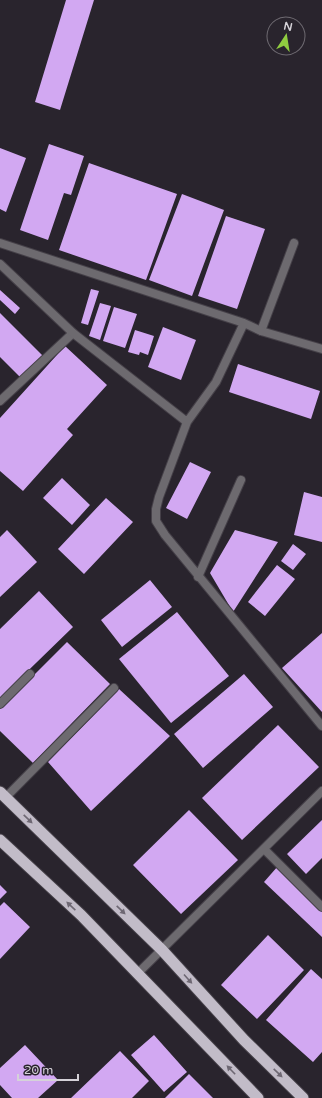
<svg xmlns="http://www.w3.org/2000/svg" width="322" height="1098" viewBox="0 0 322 1098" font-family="'Varela Round',sans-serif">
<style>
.building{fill:#d2a8f2}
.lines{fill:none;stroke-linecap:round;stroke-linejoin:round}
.service-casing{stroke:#454048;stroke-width:10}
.minor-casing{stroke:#454048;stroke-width:10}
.trunk-casing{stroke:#454048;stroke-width:13}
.service{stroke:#6d6a6f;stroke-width:8}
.minor{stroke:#6d6a6f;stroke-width:8}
.trunk{stroke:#c2bcc8;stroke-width:11}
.oneway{fill:#6e6873}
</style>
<rect width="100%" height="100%" fill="#29242d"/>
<path class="building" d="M66,0h28l-34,110 -25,-8z
M49,144l35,12 -13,39 -7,-2 -16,47 -28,-10z
M0,148l26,10 -20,54 -6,-3z
M89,163l88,31 -31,86 -87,-30z
M182,194l42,16 -32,86 -43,-16z
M226,216l39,13 -28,80 -39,-13z
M91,289l8,2 -11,34 -7,-2z
M0,290l20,18 -5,6 -15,-14z
M100,303l11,3 -11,34 -11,-4z
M114,307l23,7 -12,34 -22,-7z
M0,313l43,43 -22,22 -21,-21z
M163,327l33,13 -15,40 -33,-13z
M135,330l19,6 -6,19 -8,-3 -1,3 -11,-3z
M65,346l42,39 -40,44 6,6 -50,56 -23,-20v-53z
M238,364l82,27 -9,28 -82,-27z
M190,462l21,10 -24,47 -21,-11z
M62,478l28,27 -18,20 -29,-27z
M304,492l18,5v45l-28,-7z
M106,498l27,24 -49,52 -26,-25z
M7,530l30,32 -37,35v-60z
M235,530l43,12 -45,70 -23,-39z
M293,544l13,10 -13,16 -12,-9z
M277,565l18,14 -30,37 -17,-14z
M150,580l22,27 -50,40 -21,-27z
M39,591l34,36 -73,71v-69z
M177,612l52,64 -58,47 -52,-64z
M322,633v79l-40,-44z
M67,642l43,42 -77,79 -33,-32v-22z
M244,674l29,33 -70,61 -29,-34z
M119,689l51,47 -79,75 -43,-49z
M278,725l41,42 -77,73 -40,-42z
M189,810l49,50 -57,54 -48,-49z
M322,820v38l-16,16 -19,-20z
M278,866l44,42v29l-58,-55z
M0,885l7,7 -7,7z
M4,902l26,25 -30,32v-53z
M268,935l36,35 -47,49 -36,-34z
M311,969l11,10v73l-9,10 -47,-42z
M154,1035l33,37 -23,20 -33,-37z
M25,1045l33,35 -20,18h-26l-12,-13v-17z
M120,1051l29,30 -17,17h-61z
M189,1074l24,24h-48z"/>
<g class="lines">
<defs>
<path id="service" d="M261,331l33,-88
M0,401l73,-68
M6,797l108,-109"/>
<path id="minor" d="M0,243l244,80 17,8 61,18
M0,264l73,69 114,89 -28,75 -3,12v12l9,14 157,191
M187,422l29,-40 28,-59
M198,577l43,-97
M0,704l30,-30
M264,849l58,58
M138,973l184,-182"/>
<path id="trunk" d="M0,792l162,158 82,90 59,58
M0,840l81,75 177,183"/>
</defs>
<use href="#service" class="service-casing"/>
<use href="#minor" class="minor-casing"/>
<use href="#trunk" class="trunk-casing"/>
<use href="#service" class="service"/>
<use href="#minor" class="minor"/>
<use href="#trunk" class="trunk"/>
</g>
<defs><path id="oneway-solid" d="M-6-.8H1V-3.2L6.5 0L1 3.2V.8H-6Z"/></defs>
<g class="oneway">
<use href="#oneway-solid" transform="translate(28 819) rotate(44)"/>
<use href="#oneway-solid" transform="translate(71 906) rotate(-137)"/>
<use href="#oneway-solid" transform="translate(121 910) rotate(44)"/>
<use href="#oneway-solid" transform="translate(188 979) rotate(48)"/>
<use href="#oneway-solid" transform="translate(231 1070) rotate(-134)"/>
<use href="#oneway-solid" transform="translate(278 1073) rotate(44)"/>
</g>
<g transform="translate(286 36) rotate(12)"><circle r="19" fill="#29242d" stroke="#6e6a71"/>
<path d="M0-3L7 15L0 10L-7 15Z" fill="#90cd40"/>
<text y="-6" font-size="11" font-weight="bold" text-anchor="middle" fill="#d5d2d8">N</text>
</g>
<path d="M18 1074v6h60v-6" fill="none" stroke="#d5d2d8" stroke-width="2"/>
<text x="24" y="1074" font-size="12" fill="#d5d2d8" stroke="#29242d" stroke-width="3" paint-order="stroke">20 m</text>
</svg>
